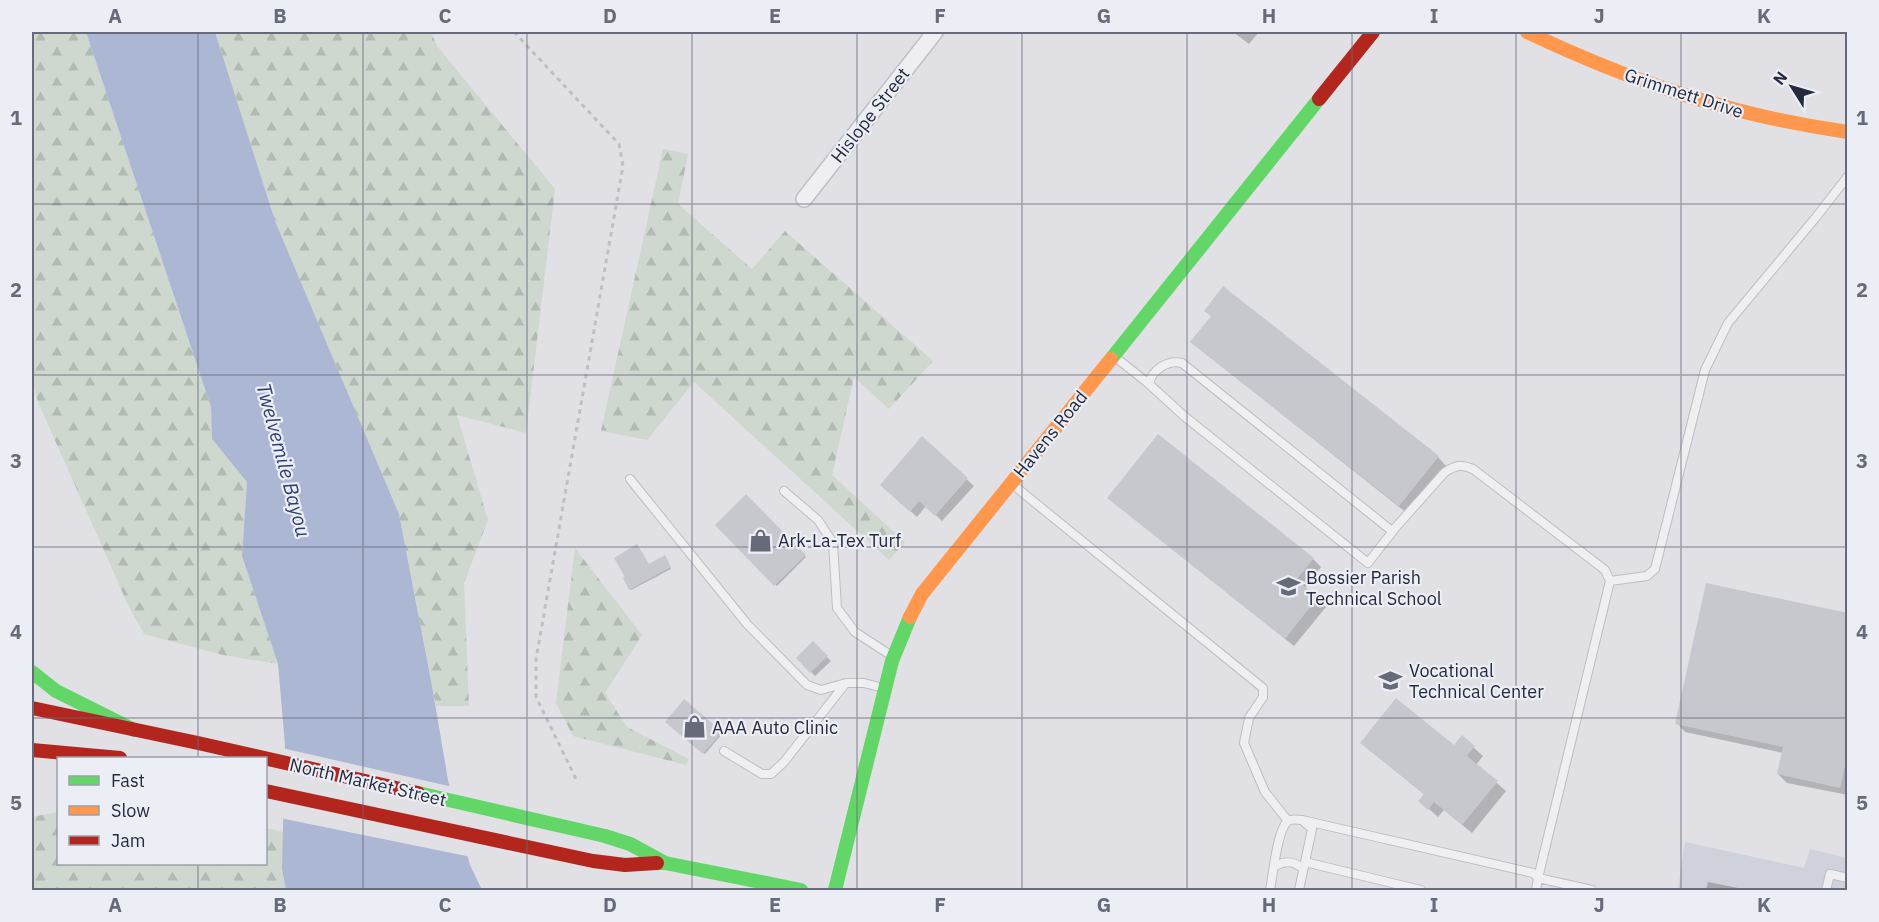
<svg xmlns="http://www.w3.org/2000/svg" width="1879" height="922" viewBox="0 0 1879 922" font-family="'IBM Plex Sans',sans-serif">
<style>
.built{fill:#cfd1db}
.forest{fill:url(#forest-firs)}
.water{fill:#acb7d3}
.pier{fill:#e0e0e5}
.shadow{fill:#0003}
.building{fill:#c7c8cd}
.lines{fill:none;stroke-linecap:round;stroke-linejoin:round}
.lane-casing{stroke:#bdbdc3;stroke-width:10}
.street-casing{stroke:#bdbdc3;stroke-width:18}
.path{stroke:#bfbfc5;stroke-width:3;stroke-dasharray:4.5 4.5;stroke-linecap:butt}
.lane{stroke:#efeff2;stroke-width:8}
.street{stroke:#efeff2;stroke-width:15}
.fast{stroke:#63d668;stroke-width:14}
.slow{stroke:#ff974d;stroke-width:14}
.jam{stroke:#b3261e;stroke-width:14}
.grid{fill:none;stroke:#666a79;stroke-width:1.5;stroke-opacity:0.55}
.labels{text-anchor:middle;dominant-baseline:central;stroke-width:4.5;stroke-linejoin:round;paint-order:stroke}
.street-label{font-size:18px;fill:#252a3f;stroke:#eceef5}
.poi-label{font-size:18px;fill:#252a3f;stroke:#eceef5;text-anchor:start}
.water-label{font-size:20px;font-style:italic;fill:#2d4076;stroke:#eceef5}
.neatline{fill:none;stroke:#666a79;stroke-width:2}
.grid-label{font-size:20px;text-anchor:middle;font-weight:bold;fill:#666a79}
</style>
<defs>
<pattern id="forest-firs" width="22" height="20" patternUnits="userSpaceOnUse" patternTransform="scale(1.5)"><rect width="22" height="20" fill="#ced8cf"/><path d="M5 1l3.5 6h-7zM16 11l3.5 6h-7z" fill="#b1bab3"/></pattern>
</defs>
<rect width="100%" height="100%" fill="#e0e0e5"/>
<path class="built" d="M1685,842l119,26 6,-19 37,9v32h-169z"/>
<path class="forest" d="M32,32h54l125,375 1,32 35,43 -5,74 36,108 -55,-9 -79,-21 -15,-27 -91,-205 -6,-21z
M215,32h216l6,14 118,143 -29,244 -69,-18 31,105 -24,63 5,123h-33l-37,-192 -124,-293z
M663,149l25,5 -10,50 74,65 33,-38 148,130 -44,48 -35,-32 -22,98 73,67 -16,18 -195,-178 -47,58 -46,-9z
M575,548l67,87 -37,58 22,34 62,32 -3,6 -113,-29 -17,-33z
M58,812v52h208v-36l17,4 -1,37 4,21h-254v-73z"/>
<path class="water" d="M86,32h129l60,189 124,293 33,172 16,94 22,85 12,25h-196l-4,-21 3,-124 -7,-81 -36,-108 5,-74 -35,-43 -1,-32z"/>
<path class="pier" d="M282,748l171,39 18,70 -191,-39z"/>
<path class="shadow" d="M1233,32h26l-10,12z
M1206,311l232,146 8,9 -38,48 -207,-164 11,-33z
M922,438l52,48 -32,35 -16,-15 -9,11 -29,-26z
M746,497l60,60 -29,29 -60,-61z
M1109,498l204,61 8,8 -16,21 21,19 -32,39z
M666,559l5,10 -40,21 -1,-1 19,-23z
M1848,615v180l-61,-12 -9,-9 5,-21 -98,-21 -8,-9z
M813,643l18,18 -16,15 -17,-18z
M684,702l38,32 -17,20 -38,-33z
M1462,737l21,19 -7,9 30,26 -34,42 -28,-23 -6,7 -18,-16 5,-6 -54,-44 83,-4z
M1708,882l40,8h-42z"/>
<path class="building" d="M1223,286l216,170 -40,50 -209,-164 21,-26 -7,-5z
M1158,434l156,124 -18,22 22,17 -33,42 -178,-141z
M922,436l46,42 -33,38 -16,-15 -9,11 -30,-27z
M746,494l60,61 -32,31 -59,-61z
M637,544l12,20 16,-9 6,12 -42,23 -6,-12 2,-1 -11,-19z
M1706,583l142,30v154l-3,-1 -5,22 -63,-14 6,-27 -108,-23z
M813,641l15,15 -18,17 -14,-15z
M1396,698l58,47 8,-10 13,11 -8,10 31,25 -36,44 -28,-23 -6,8 -10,-9 6,-7 -64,-51z
M684,699l38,33 -19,22 -38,-32z"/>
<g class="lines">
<defs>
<path id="lane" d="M1114,356l35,28
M630,479l117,145 60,61 14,5 25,-7h18l19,5
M1012,484l251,204v9l-14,21 -5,25 21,49 23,29
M784,491l34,29 15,23 4,65 18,24 37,24
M1392,531l-210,-168c-14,-3 -30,6 -33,21l35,32 184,147 28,-36 49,-55c11,-7 17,-8 28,-3l132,101 5,11 -72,297 54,12
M1610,581l37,-5 8,-7 50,-199 23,-47 89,-107 31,-40
M724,751l38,23h9l13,-12 61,-78
M1302,820l231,53 5,5 -2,12
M1305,862l116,28
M1275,866c11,-6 19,-5 28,3
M1270,890c3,-14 7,-61 18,-69 4,-3 10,-1 14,-1l10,9 -13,61
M1826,890l4,-16 18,4"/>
<path id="street" d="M804,199l131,-167"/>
</defs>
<use href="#lane" class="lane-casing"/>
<use href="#street" class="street-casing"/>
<path class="path" d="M514,32l105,112 4,22 -87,493v38l42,86"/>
<use href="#lane" class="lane"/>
<use href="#street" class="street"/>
<path class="fast" d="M1111,359l208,-260
M32,672l24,19 78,39
M418,793l187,43 25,8 35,19
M657,863h8l136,27
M835,890l57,-229 18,-44"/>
<path class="slow" d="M1527,32c105,50 206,84 321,100
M910,617l12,-23 189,-235"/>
<path class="jam" d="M1319,99l54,-67
M32,708l166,35 220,50
M32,750l88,8
M266,791l327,70 32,4 32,-2"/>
</g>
<path class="grid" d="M198,32v726M363,32v858M527,32v858M692,32v858M857,32v858M1022,32v858M1187,32v858M1352,32v858M1516,32v858M1681,32v858M32,204h1816M32,375h1816M32,547h1816M32,718h1816M198,864v26"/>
<defs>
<symbol id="shop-bare" viewBox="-9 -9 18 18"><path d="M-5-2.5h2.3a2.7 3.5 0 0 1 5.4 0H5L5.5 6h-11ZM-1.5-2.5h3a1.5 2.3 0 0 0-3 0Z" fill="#666a79" stroke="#eceef5" stroke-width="2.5" paint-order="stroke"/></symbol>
<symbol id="school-bare" viewBox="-9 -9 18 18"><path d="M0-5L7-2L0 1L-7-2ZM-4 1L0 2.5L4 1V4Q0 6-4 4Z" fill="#666a79" stroke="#eceef5" stroke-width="2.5" paint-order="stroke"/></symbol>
</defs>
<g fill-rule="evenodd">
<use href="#shop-bare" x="744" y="524" width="33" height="33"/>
<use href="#school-bare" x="1272" y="570" width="33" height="33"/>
<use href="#school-bare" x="1374" y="664" width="33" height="33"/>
<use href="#shop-bare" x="678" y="710" width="33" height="33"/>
</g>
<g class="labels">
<g class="street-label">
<text transform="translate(1684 93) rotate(18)">Grimmett Drive</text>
<text transform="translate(870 115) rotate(-52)">Hislope Street</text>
<text transform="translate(1050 434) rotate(-51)">Havens Road</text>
<text transform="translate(368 782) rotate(13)">North Market Street</text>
</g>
<g class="poi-label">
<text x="778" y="540">Ark-La-Tex Turf</text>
<text x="1306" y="577">Bossier Parish<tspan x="1306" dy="21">Technical School</tspan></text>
<text x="1409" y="670">Vocational<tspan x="1409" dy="21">Technical Center</tspan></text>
<text x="712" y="727">AAA Auto Clinic</text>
</g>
<g class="water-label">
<text transform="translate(284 460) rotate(75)">Twelvemile Bayou</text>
</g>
</g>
<rect width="1879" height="922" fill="none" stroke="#eceef5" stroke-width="66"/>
<rect x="57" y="757" width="210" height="108" fill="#eceef5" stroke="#9ca0ac" stroke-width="1.5"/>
<rect x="69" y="776" width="30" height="9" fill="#63d668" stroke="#9ca0ac" stroke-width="1.5"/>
<text x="111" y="787" font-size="18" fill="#252a3f">Fast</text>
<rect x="69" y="806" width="30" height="9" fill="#ff974d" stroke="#9ca0ac" stroke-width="1.5"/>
<text x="111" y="817" font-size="18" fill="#252a3f">Slow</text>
<rect x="69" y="836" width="30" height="9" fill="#b3261e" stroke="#9ca0ac" stroke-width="1.5"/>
<text x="111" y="847" font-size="18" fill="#252a3f">Jam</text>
<g transform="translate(1792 87) rotate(307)" stroke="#eceef5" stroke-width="4.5" paint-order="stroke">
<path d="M0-4.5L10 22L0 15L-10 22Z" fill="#252a3f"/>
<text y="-9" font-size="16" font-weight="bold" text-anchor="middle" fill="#252a3f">N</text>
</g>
<rect x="33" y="33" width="1813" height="856" class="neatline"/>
<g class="grid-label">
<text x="115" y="23">A</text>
<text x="280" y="23">B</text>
<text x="445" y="23">C</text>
<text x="610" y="23">D</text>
<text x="775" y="23">E</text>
<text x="940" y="23">F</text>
<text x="1104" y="23">G</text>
<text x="1269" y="23">H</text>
<text x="1434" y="23">I</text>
<text x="1599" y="23">J</text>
<text x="1764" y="23">K</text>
<text x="16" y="125">1</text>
<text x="1862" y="125">1</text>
<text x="16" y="297">2</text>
<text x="1862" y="297">2</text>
<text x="16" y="468">3</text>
<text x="1862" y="468">3</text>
<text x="16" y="639">4</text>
<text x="1862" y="639">4</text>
<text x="16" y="810">5</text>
<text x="1862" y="810">5</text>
<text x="115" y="912">A</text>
<text x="280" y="912">B</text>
<text x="445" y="912">C</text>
<text x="610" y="912">D</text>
<text x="775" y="912">E</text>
<text x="940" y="912">F</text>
<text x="1104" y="912">G</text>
<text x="1269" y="912">H</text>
<text x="1434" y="912">I</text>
<text x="1599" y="912">J</text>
<text x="1764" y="912">K</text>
</g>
</svg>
